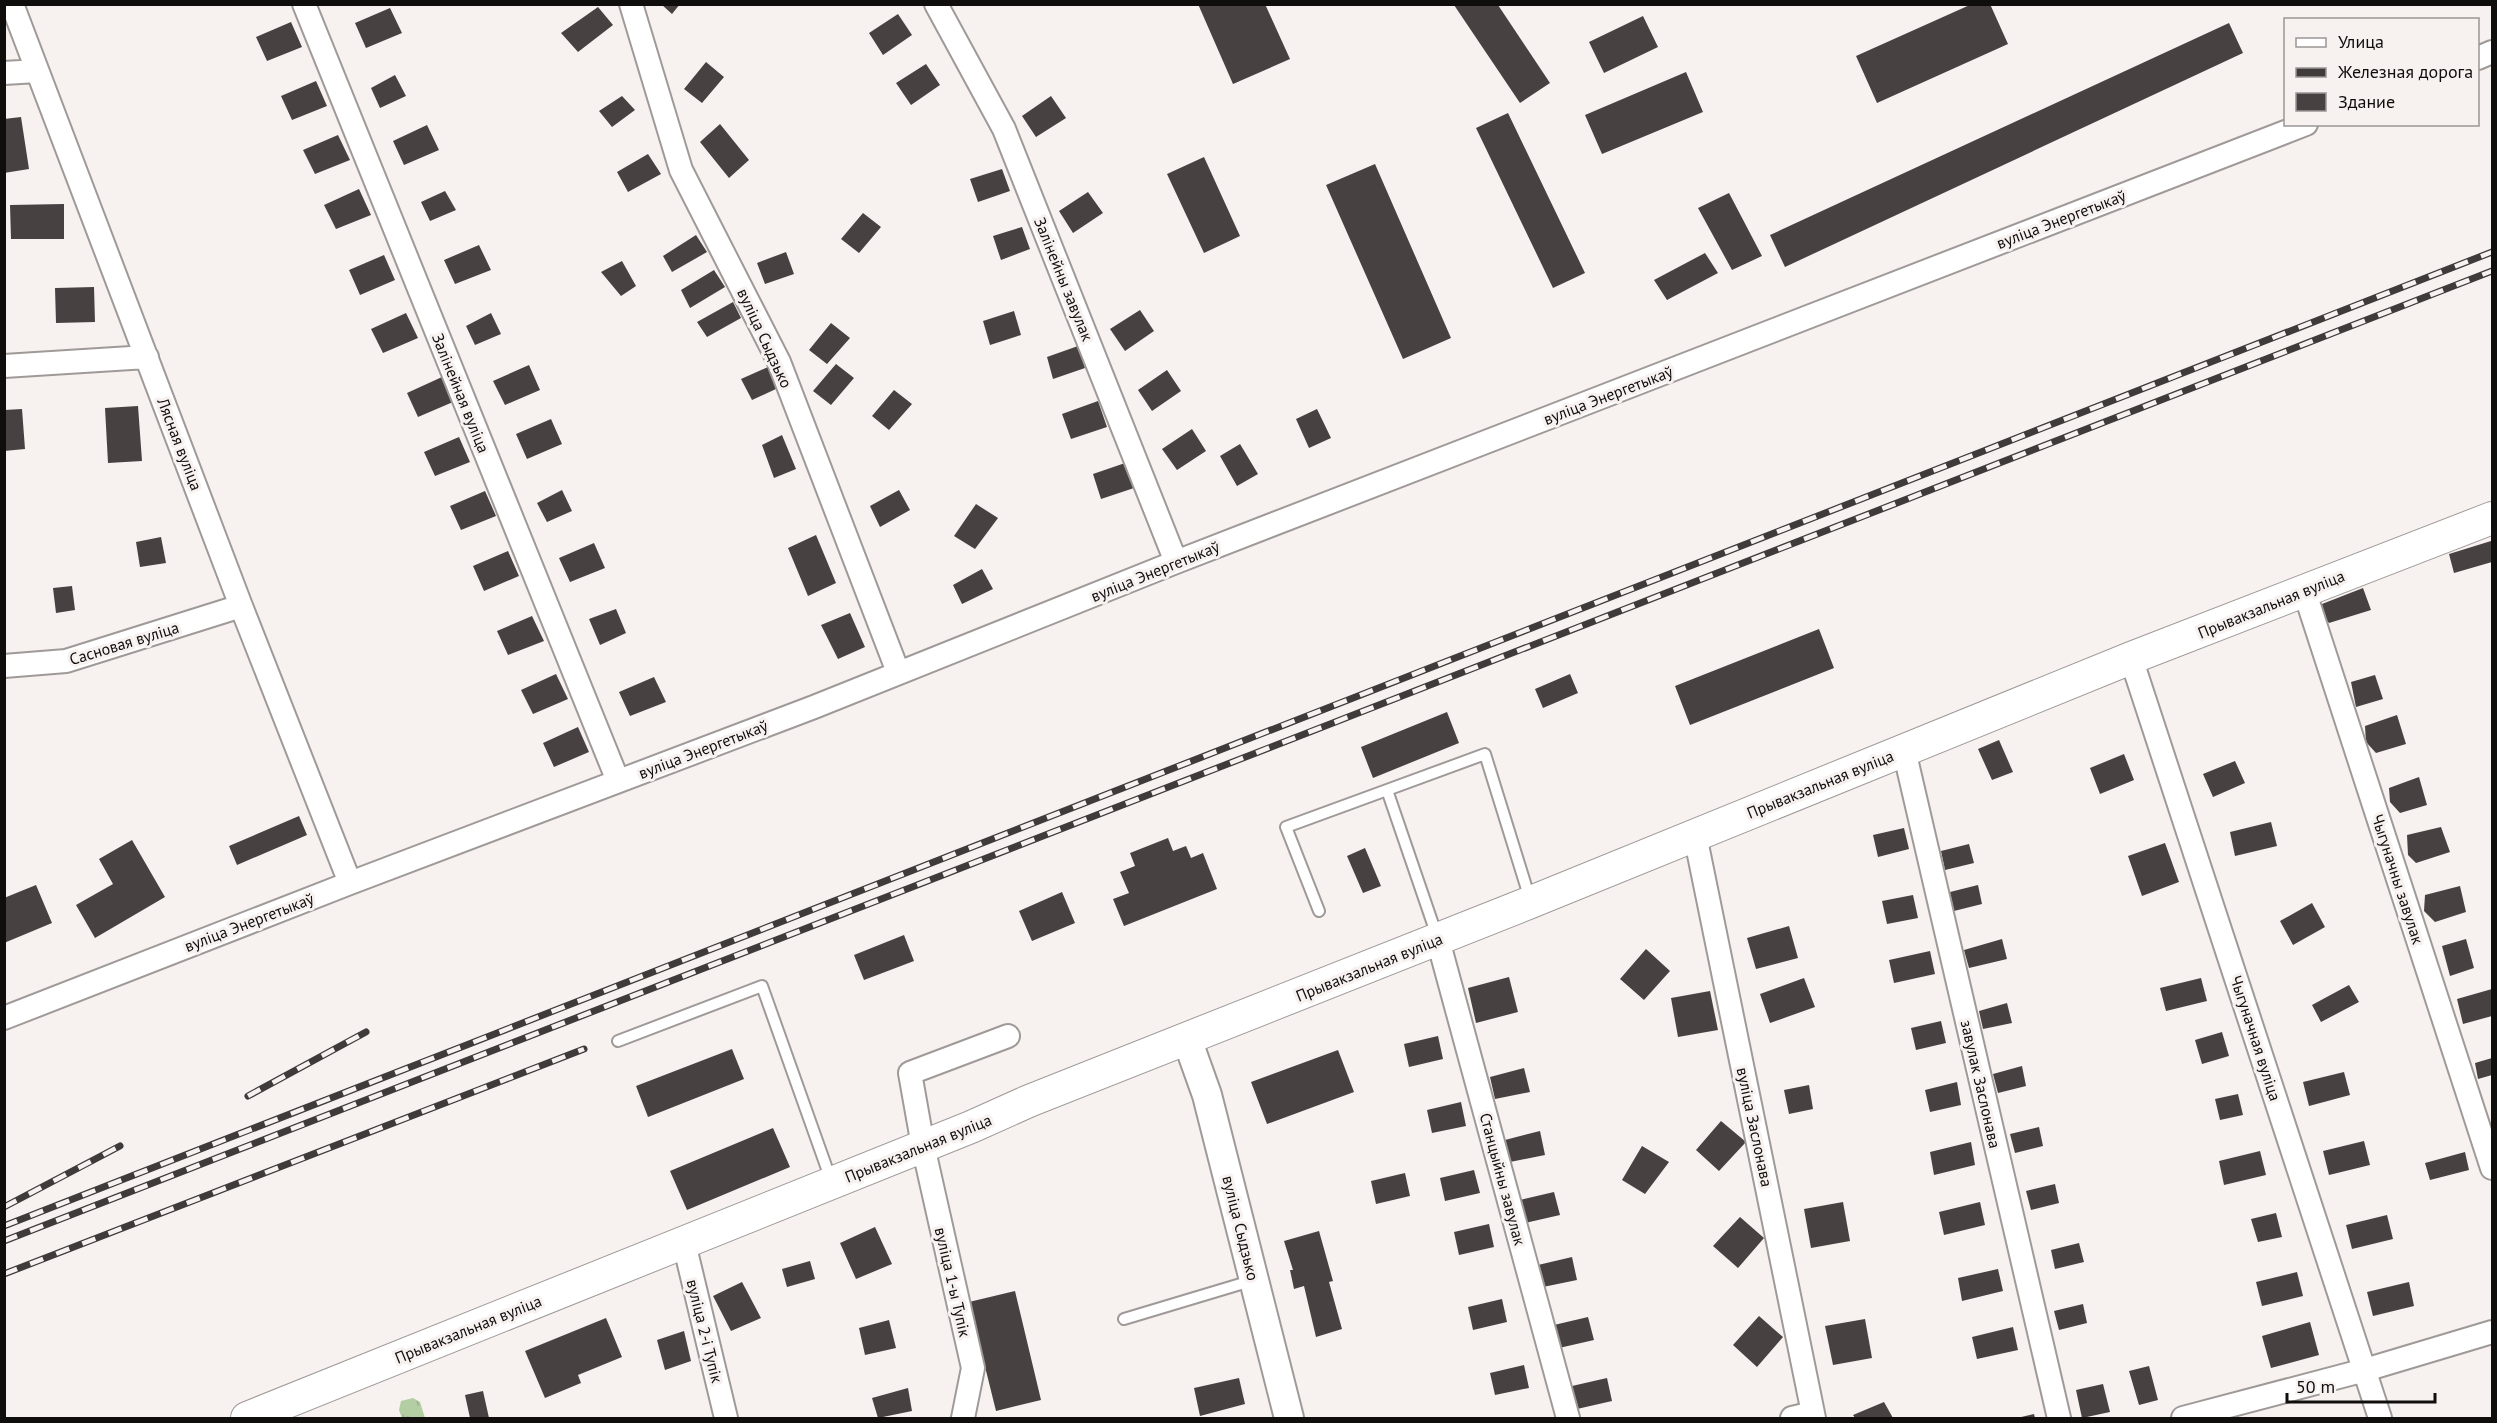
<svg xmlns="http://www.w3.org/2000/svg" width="2497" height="1423" viewBox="0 0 2497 1423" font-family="'PT Sans',sans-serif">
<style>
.grass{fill:url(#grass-tufts)}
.building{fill:#474241}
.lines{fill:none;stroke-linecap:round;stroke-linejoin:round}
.service-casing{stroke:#9f9a98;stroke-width:14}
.minor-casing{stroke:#9f9a98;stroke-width:26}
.tertiary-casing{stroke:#9f9a98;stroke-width:32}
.secondary-casing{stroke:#9f9a98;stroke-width:34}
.service{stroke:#fff;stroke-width:10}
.minor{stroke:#fff;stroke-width:22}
.tertiary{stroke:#fff;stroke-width:28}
.secondary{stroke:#fff;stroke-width:32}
.rail-casing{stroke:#3e3b3a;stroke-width:7}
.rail{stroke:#f7f1ef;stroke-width:4.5;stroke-dasharray:14;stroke-linecap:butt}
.labels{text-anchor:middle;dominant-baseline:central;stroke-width:6;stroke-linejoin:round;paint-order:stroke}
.street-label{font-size:16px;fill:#100e0d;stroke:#f7f1ef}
</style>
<defs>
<pattern id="grass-tufts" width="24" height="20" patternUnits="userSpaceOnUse" patternTransform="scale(1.5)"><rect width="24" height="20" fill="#b3cea3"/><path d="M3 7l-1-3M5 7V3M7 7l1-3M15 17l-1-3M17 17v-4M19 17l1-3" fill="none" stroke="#99b08b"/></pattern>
</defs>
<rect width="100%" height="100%" fill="#f7f1ef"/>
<path class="grass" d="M413,1398l7,4 5,16h-23l-3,-8 2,-9z"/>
<path class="building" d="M661,4h19l-8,10z
M1198,4h67l25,55 -57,25z
M1972,4h18l18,40 -131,59 -21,-47z
M1454,5h44l52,78 -30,20z
M598,7l15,18 -35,27 -17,-19z
M390,8l12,25 -36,15 -11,-25z
M898,14l14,21 -29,20 -14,-22z
M1643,16l15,31 -54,26 -15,-31z
M291,22l11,25 -35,14 -11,-24z
M2229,23l14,30 -458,214 -15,-32z
M706,62l18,15 -22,26 -18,-14z
M926,64l14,21 -29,20 -15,-22z
M1686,72l17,40 -101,42 -17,-39z
M395,75l11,21 -26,12 -9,-20z
M316,81l11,25 -35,14 -11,-24z
M622,96l13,14 -23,17 -13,-16z
M1051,96l15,22 -30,19 -14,-21z
M1508,113l77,160 -32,15 -77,-160z
M21,117l8,52 -25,4v-54z
M720,124l29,36 -20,18 -29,-36z
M427,125l12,25 -35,15 -11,-24z
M338,135l12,25 -35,14 -12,-24z
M648,154l13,20 -33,18 -11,-20z
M1204,157l36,79 -36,17 -37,-79z
M1375,164l76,174 -48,21 -77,-174z
M1002,169l8,22 -32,11 -8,-23z
M359,189l12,26 -35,14 -12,-24z
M445,191l11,19 -26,11 -9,-19z
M1088,192l15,21 -30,20 -14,-22z
M1729,193l33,63 -30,14 -34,-62z
M64,204v35h-53l-1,-34z
M863,213l18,14 -22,26 -18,-14z
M1022,227l8,22 -29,11 -8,-24z
M696,235l11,17 -35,20 -9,-16z
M479,245l12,25 -36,14 -11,-24z
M786,252l8,22 -29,10 -8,-21z
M1705,253l13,20 -51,27 -13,-20z
M384,255l11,25 -35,15 -11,-25z
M622,261l14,25 -15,10 -20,-24z
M714,270l11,17 -35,21 -9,-18z
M94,287l1,35 -39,1 -1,-35z
M733,302l8,16 -34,19 -10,-15z
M1140,310l14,21 -29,20 -15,-22z
M1014,311l7,24 -31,10 -7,-24z
M406,313l12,25 -35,15 -12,-24z
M491,313l10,21 -26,11 -9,-19z
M831,323l19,15 -23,26 -18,-14z
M1078,346l7,22 -32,11 -6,-22z
M836,364l18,14 -23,27 -18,-14z
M529,365l11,25 -35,15 -12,-24z
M768,367l10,21 -26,12 -11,-21z
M1167,370l14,21 -29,20 -14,-21z
M442,377l11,25 -35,15 -11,-24z
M894,390l18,14 -23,26 -17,-14z
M1098,401l9,26 -36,12 -9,-25z
M138,406l4,55 -34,2 -3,-55z
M22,409l3,40 -21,2v-41z
M1317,409l14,29 -22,10 -13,-29z
M551,419l11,25 -35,15 -11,-25z
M1192,429l14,22 -29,19 -15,-21z
M782,435l14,34 -22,9 -12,-33z
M459,437l11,25 -35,14 -11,-24z
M1240,444l18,30 -21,12 -17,-30z
M1128,462l9,25 -36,12 -8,-25z
M562,490l10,21 -25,11 -10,-19z
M899,490l11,20 -30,17 -10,-21z
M485,491l11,25 -35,14 -11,-24z
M976,504l22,14 -23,31 -21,-13z
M816,535l20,48 -28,13 -20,-48z
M161,537l5,26 -26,4 -4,-25z
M2491,541l1,21 -38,11 -5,-19z
M594,543l11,25 -35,14 -11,-24z
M508,551l11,25 -35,15 -11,-25z
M982,569l11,20 -31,15 -9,-19z
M72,586l3,24 -19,3 -3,-25z
M2363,588l8,22 -42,13 -6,-7 -1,-12z
M616,609l10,24 -26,12 -11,-26z
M850,613l15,34 -27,12 -17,-34z
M532,616l12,25 -36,14 -11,-24z
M1819,629l15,39 -144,57 -15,-39z
M556,674l12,25 -35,15 -12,-24z
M1570,674l8,19 -35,15 -8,-19z
M2375,675l8,24 -27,8 -5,-25z
M654,677l12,25 -36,14 -11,-24z
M1447,712l12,31 -86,35 -12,-31z
M2397,715l9,29 -30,9 -10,-11 -1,-16z
M578,727l11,25 -35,15 -11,-24z
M1999,740l14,32 -21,8 -14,-31z
M2124,754l10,26 -34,14 -10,-26z
M2235,761l10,22 -32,14 -10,-23z
M2419,777l8,28 -27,8 -10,-11 -1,-14z
M299,816l8,19 -70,30 -8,-19z
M2271,822l6,24 -42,10 -5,-24z
M2441,827l9,25 -34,11 -8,-8 -1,-20z
M1904,828l5,21 -31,8 -5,-22z
M1168,838l5,13 13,-5 5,12 12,-5 14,36 -93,37 -11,-27 16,-6 -9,-21 15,-6 -5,-13z
M132,840l33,57 -70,41 -19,-33 37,-21 -14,-25z
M2165,843l14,39 -37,14 -14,-40z
M1969,844l5,19 -29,7 -4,-19z
M1365,848l16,38 -18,7 -16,-37z
M36,885l16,38 -48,20v-45z
M1978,885l4,19 -28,7 -4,-19z
M2460,886l6,26 -31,10 -11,-11 1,-16z
M1062,892l13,31 -43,18 -13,-30z
M1913,895l5,23 -31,6 -5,-23z
M2312,903l13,24 -32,18 -13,-24z
M1789,926l9,32 -42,11 -9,-31z
M904,935l10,26 -50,19 -10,-25z
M2002,939l5,20 -38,9 -5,-18z
M2466,939l8,29 -24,8 -8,-30z
M1646,949l24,22 -26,29 -24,-21z
M1930,951l5,23 -41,9 -5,-23z
M1509,977l9,35 -42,11 -8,-35z
M1804,978l11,29 -45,16 -10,-29z
M2201,978l6,23 -41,10 -6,-23z
M2349,985l10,17 -38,20 -9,-17z
M2492,989v27l-29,8 -6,-25z
M1710,991l8,39 -40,7 -7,-39z
M2007,1003l5,20 -29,6 -4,-18z
M1941,1021l5,22 -30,7 -5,-22z
M2222,1032l7,24 -27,8 -7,-24z
M1438,1036l5,23 -34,8 -5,-23z
M732,1049l12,30 -96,38 -12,-31z
M1338,1050l16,42 -87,32 -16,-42z
M2492,1058v17l-14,4 -3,-16z
M2022,1066l4,20 -28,7 -5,-19z
M1524,1068l6,24 -35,7 -5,-22z
M2344,1072l6,23 -41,11 -6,-24z
M1957,1082l4,23 -31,7 -5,-22z
M1809,1085l4,24 -24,5 -5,-24z
M2238,1094l5,21 -23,5 -5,-21z
M1461,1102l5,24 -34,7 -5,-23z
M1721,1121l25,21 -27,29 -23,-21z
M2039,1127l4,19 -28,7 -5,-19z
M773,1128l17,39 -103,43 -17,-39z
M1540,1131l5,24 -35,7 -5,-22z
M2364,1141l6,24 -41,10 -6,-24z
M1971,1142l4,23 -41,10 -4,-23z
M1642,1146l27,16 -24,32 -23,-14z
M2260,1151l6,24 -42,10 -5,-24z
M2465,1152l4,18 -39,10 -5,-17z
M1474,1170l6,23 -35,8 -5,-23z
M1405,1173l5,23 -34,8 -5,-23z
M2055,1184l4,19 -28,7 -5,-19z
M1554,1192l6,23 -35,8 -5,-23z
M1843,1202l7,39 -39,7 -7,-39z
M1980,1202l5,23 -41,10 -5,-23z
M2276,1213l6,24 -24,5 -7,-23z
M2387,1215l6,24 -41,10 -6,-24z
M1740,1217l24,21 -26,30 -25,-22z
M1489,1224l5,23 -35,8 -5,-23z
M875,1227l17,37 -36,15 -16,-36z
M1319,1231l14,50 -4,1 13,47 -26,8 -12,-51 -10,3 -4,-19h3l-9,-29z
M2079,1243l5,19 -29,7 -4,-19z
M1572,1257l5,23 -34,7 -5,-22z
M810,1261l5,18 -28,8 -5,-18z
M1998,1269l5,22 -41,10 -4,-23z
M2297,1272l6,24 -41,10 -6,-24z
M742,1282l19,36 -30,13 -18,-35z
M2409,1282l5,24 -41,10 -6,-24z
M1015,1291l26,109 -45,11 -27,-109z
M1502,1299l5,23 -34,8 -5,-23z
M2083,1304l4,19 -28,7 -5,-19z
M1759,1316l24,21 -26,30 -24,-22z
M1588,1317l6,23 -35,8 -5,-23z
M606,1318l16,39 -44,18 3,8 -36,15 -20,-47z
M1865,1319l7,39 -39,7 -8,-39z
M889,1320l7,28 -31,7 -6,-27z
M2310,1322l9,33 -48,13 -9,-32z
M2013,1327l5,23 -41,9 -5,-22z
M684,1331l7,30 -26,9 -8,-30z
M1524,1365l5,23 -34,7 -5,-22z
M2149,1366l9,34 -19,5 -10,-34z
M1239,1378l6,26 -45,12 -6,-28z
M1607,1378l5,23 -35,8 -5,-23z
M2103,1384l7,28 -28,6 -6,-28z
M908,1388l4,23 -34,7 -6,-20z
M483,1391l6,27h-19l-5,-23z
M1884,1402l9,16h-38l-2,-3z
M2034,1414l1,4h-18z"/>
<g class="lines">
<defs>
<path id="service" d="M1319,911l-33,-84 101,-37
M1437,936l-50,-146 98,-36 45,145
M618,1041l144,-55 69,194
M1124,1319l130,-39"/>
<path id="minor" d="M12,4l229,602 109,277
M304,4l314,777
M631,4l50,166 98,192 119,310
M936,4l68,125 172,433
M2478,58l14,-6
M4,73l33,-2
M4,366l143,-9
M2304,590l188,578
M2131,658l249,760
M4,666l62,-5 175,-55
M1904,750l155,668
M1695,835l119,583
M1438,940l130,478
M4,1018l346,-135 464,-176 362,-145 1130,-438
M684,1243l42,175
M963,1418l10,-50 -50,-222 -13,-73 98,-37
M1792,1418l21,-5
M2183,1418l182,-48 127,-38"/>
<path id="tertiary" d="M1187,1039l20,56 82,323"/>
<path id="secondary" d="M247,1418l724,-291 58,-26 502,-199 600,-244 361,-140"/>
</defs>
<use href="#service" class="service-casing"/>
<use href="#minor" class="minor-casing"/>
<use href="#tertiary" class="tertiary-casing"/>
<use href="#secondary" class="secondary-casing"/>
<use href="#service" class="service"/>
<use href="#minor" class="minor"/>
<use href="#tertiary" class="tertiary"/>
<use href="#secondary" class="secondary"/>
<defs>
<path id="rail" d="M248,1096l118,-64
M4,1207l116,-61
M4,1226l2488,-974
M4,1241l2488,-970
M4,1274l580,-225"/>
</defs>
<use href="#rail" class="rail-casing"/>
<use href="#rail" class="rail"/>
</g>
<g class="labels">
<g class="street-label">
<text transform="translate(2061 219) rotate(-21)">вуліца Энергетыкаў</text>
<text transform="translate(1064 279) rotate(68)">Залінейны завулак</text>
<text transform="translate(765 338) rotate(65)">вуліца Сыдзько</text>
<text transform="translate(461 393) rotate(68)">Залінейная вуліца</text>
<text transform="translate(1608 395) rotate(-21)">вуліца Энергетыкаў</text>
<text transform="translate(180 444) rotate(69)">Лясная вуліца</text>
<text transform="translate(1155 571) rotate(-22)">вуліца Энергетыкаў</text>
<text transform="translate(2271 604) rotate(-22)">Прывакзальная вуліца</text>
<text transform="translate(124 643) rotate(-17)">Сасновая вуліца</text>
<text transform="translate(703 749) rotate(-21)">вуліца Энергетыкаў</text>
<text transform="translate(1820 784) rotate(-22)">Прывакзальная вуліца</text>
<text transform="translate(2398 879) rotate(72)">Чыгуначны завулак</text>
<text transform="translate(249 922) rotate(-21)">вуліца Энергетыкаў</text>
<text transform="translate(1369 967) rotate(-22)">Прывакзальная вуліца</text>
<text transform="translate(2256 1038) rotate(72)">Чыгуначная вуліца</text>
<text transform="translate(1981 1084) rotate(77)">завулак Заслонава</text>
<text transform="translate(1755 1127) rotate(78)">вуліца Заслонава</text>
<text transform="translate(918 1148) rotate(-22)">Прывакзальная вуліца</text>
<text transform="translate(1503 1179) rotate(75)">Станцыйны завулак</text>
<text transform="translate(1241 1228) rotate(76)">вуліца Сыдзько</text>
<text transform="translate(953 1282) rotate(77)">вуліца 1-ы Тупік</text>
<text transform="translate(468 1329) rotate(-22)">Прывакзальная вуліца</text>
<text transform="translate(705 1331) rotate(76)">вуліца 2-і Тупік</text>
</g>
</g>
<rect width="2497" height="1423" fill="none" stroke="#100e0d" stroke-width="12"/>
<rect x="2284" y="18" width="195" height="108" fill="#f7f1ef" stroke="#9b9695" stroke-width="1.5"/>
<rect x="2296" y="38" width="30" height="9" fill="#ffffff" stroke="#9b9695" stroke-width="1.5"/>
<text x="2338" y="48" font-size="18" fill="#100e0d">Улица</text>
<rect x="2296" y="68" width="30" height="9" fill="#3e3b3a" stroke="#9b9695" stroke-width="1.5"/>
<text x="2338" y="78" font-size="18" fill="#100e0d">Железная дорога</text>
<rect x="2296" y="93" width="30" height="18" fill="#474241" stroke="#9b9695" stroke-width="1.5"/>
<text x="2338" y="108" font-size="18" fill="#100e0d">Здание</text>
<path d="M2287 1393v9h148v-9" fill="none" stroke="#100e0d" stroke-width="3"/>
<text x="2296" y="1393" font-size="18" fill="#100e0d" stroke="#f7f1ef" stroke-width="4.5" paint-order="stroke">50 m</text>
</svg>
